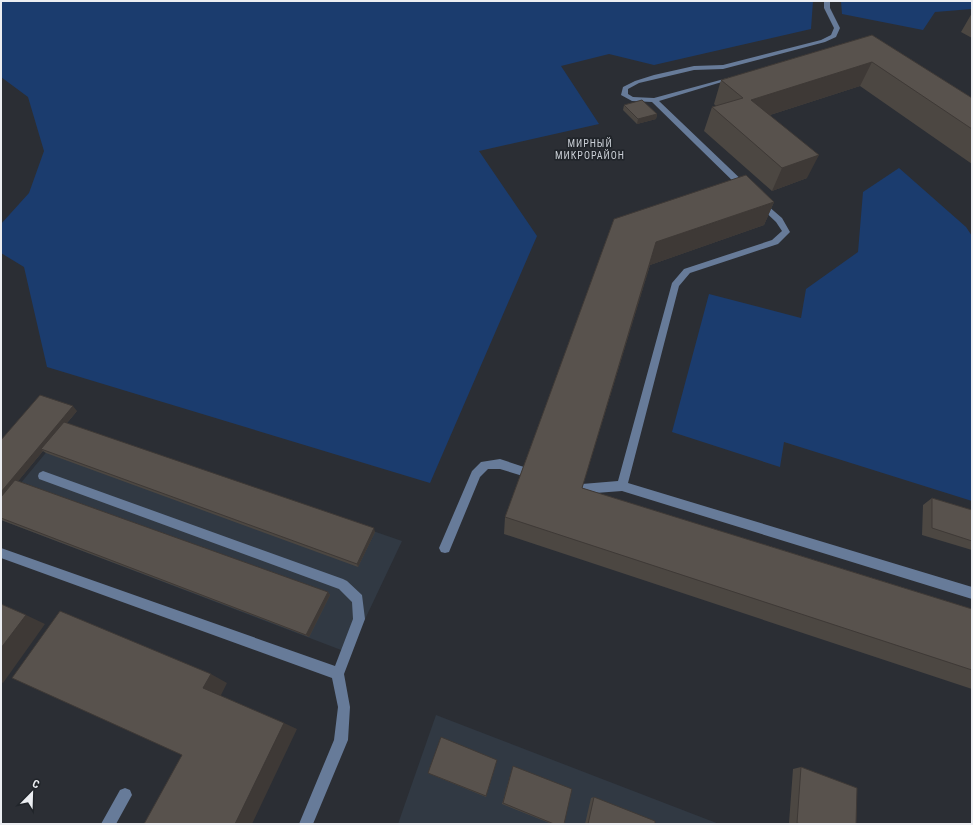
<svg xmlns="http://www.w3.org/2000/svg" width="973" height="825" viewBox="0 0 973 825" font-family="'Roboto Condensed',sans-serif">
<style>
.built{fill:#313943}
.green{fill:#1b3c6e}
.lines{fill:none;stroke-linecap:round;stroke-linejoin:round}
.minor{fill:#677b99;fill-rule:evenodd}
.wall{fill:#4c4742}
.shaded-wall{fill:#3e3936}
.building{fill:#58524d;stroke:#3e3936}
.labels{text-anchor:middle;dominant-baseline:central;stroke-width:3.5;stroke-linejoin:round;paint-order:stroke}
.far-neighbourhood-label{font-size:10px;letter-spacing:1px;fill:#c9ced5;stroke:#21252a}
</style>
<rect width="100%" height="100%" fill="#2b2e34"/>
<path class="built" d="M68,426l334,115 -53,112 -348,-133v-13z
M436,715l283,109h-321z"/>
<path class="green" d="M1,1h812l-2,28 -157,36 -45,-11 -48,12 38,58 -120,27 58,85 -107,247 -383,-116 -23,-100 -23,-14v-29l28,-31 15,-42 -16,-54 -27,-20z
M841,1h131v8l-37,3 -12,18 -81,-16z
M899,168l67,59 6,9v265l-188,-59 -4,25 -108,-35 37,-138 92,24 5,-29 52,-37 5,-60z"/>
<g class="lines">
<path class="minor" d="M824,1h6v7l10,20 -4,9 -11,5 -102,27 -29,1 -38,9 -17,4 -11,6v5l5,3 21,1 81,-22v2l-76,23 89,85v4h-6l-90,-88 -20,-1 -11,-6 2,-8 12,-6 19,-6 40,-9 29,-1 98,-25 10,-5 3,-7 -10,-20z
M761,200l21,18 8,14 -12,12 -88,29 -11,13 -51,197 344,104v12l-350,-108 -40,3 -4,-2 -1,-3 1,-3 4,-2 36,-3 54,-198 12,-14 88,-29 10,-9 -6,-9 -18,-17v-4z
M500,459l30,10 1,3 -1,3 -4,2 -26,-8h-12l-8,8 -31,75 -4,1 -4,-1 -2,-4 33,-77 9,-9z
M43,471l300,108 4,2 15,14 3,24 -21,55 6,33 -2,33 -35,84h-14l35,-84 4,-33 -6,-29 -331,-120v-10l334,118 18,-47 -1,-17 -13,-13 -300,-110 -1,-3 1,-3z
M125,788l5,2 2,5 -16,29h-15l19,-34z"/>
</g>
<path class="wall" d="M972,13v25l-11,-6z
M872,35l100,63v66l-112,-78 -90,29 37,63 -35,13 -68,-60 8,-24 4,-1 -2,-2 7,-24z
M624,105l33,9 -1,5 -19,5 -14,-14z
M774,202l-10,23 -114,40 -68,223 390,121v80l-468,-155 1,-17 109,-298z
M77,411l-10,12 308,109 -17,35 -312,-114 -3,-2 -25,30 310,111 2,3 -21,42 -308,-117v-80z
M932,498l40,12v40l-50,-15 1,-30z
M497,760l-11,37 -56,-23 -2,-1z
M513,766l51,58h-12l-50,-20z
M801,767l55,57h-64l-3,-1 4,-54z
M594,797l61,27h-70l6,-26z"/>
<path class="shaded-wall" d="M872,62l-12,24 -118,38 9,-24z
M657,114l-1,5 -19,5 1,-5z
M819,155l-12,23 -35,13 10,-23z
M774,202l-10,23 -114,40 -73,240 79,-263z
M73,406l4,5 -33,39 -3,-1 2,2 -42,51v-10z
M374,528l1,4 -17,35 -1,-3z
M328,592l2,3 -21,42 -3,-2z
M26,615l19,9 -42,59 -2,-1v-34z
M211,674l16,9 -7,14 -17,-9z
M284,723l13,6 -45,95h-17z"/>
<path class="building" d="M872,35l100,63v31l-100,-67 -121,38 68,55 -37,13 -70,-61 31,-9 -22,-18z
M642,100l15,14 -19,5 -14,-14z
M746,175l28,27 -118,40 -74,246 390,121v61l-467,-153 109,-298z
M40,395l33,11 -72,86v-52z
M64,422l310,106 -17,36 -316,-115z
M15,480l313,112 -22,43 -305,-117v-21z
M932,498l40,12v31l-40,-13z
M1,604l25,11 -25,33z
M60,611l151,63 -8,14 81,35 -49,101h-91l38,-69 -170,-77z
M441,737l56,23 -11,36 -58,-23z
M513,766l59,23 -8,35h-10l-51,-21z
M801,767l56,21 -1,36h-55l-4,-1z
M594,797l61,24v3h-67z"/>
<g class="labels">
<g class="far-neighbourhood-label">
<text x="590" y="143">МИРНЫЙ<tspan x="590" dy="12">МИКРОРАЙОН</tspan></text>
</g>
</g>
<rect width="973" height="825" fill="none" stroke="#eceef2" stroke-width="4"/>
<g transform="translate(32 793) rotate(23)" stroke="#21252a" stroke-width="3" paint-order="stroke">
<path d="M0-3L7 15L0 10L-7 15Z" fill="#eceef2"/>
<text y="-6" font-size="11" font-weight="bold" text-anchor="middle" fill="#eceef2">С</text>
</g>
</svg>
